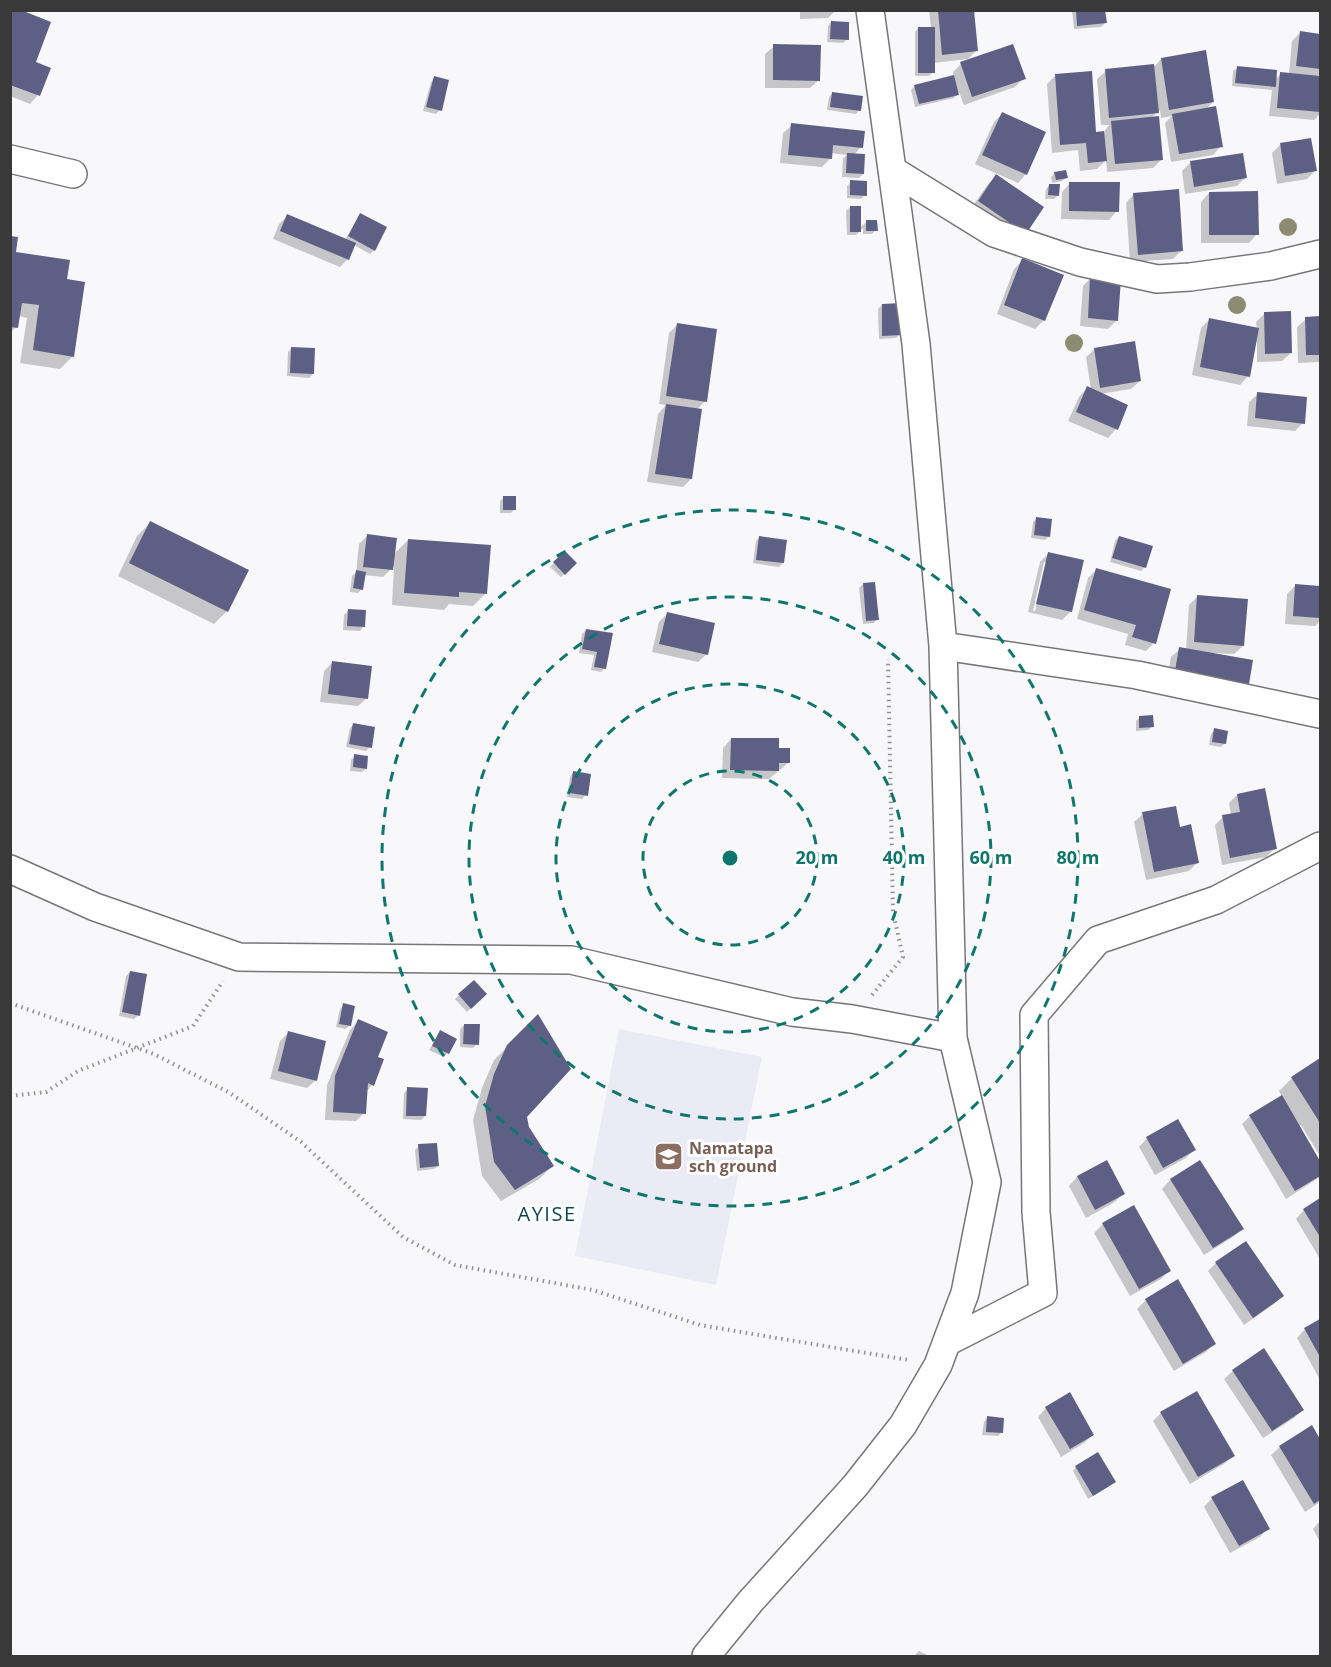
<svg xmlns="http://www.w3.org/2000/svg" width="1331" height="1667" viewBox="0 0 1331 1667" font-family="'Open Sans',sans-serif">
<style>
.built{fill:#eaebf5}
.shadow{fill:#0003;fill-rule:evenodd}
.building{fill:#5d6084}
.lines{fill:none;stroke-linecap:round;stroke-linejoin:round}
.minor-casing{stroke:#767679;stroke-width:30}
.path{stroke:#909092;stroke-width:4;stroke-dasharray:1.5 4.5;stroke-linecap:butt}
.minor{stroke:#fff;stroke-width:27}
.tree{fill:#8b8c71}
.ring{fill:none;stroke:#0f766e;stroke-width:3;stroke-dasharray:10 8}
.labels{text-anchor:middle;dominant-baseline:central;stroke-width:6;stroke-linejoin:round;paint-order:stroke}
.education-label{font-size:16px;font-weight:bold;fill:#785e54;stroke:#fff;text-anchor:start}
.quarter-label{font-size:20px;letter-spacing:1.5px;fill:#0e4554;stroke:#fff}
.centre{fill:#0f766e;stroke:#fff;stroke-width:3}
.ring-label{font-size:18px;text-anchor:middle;font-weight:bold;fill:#0f766e;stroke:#fff;stroke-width:6;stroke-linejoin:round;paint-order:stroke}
</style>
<rect width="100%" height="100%" fill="#f8f8fb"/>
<path class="built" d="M619,1029l143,28 -46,228 -141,-29z"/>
<path class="shadow" d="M14,10l20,53 4,32 -8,9 -20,-8v-82z
M800,10h36l-8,8 -28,1z
M929,10h44l3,41 -8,8 -35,4v9l-4,4h-14v-44l3,-4h13z
M1072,10h32l1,13 -4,4 -27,2z
M831,22l16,17 -4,4 -16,-1 1,-16z
M1300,33l20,2v38l-3,4 3,1v36l-6,6 -45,-4 3,-26 -40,-4 1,-15 4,-3 38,11 6,-5h8l3,-33z
M774,46l45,34 -9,8h-45v-34z
M1161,59l52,43 -8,8 16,36 -8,9 -42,7 -6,-39 7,-7 -11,2 -1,-8 -9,8 11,41 -9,9 -46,4 -1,-12 -9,9 -17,2 -2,-21 -26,3 -5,-69 9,-9 39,59 8,-1 6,-8h-8l-4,-46 9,-8 49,-5z
M961,64l63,14 -9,9 -51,18 -5,-13 -5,6 -39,9 -4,-17 4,-4 39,-9 -1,-5z
M435,78l5,32 -4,4 -13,-3 8,-29z
M832,94l27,16 -3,4 -29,-4 2,-13z
M1002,114l24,60 -8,9 -43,-19 19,-42z
M792,125l69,22 -7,8 9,19 -4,4 -17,-1 1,-19 4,-3 -16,-2 -1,6 -8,8 -42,-4 3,-30z
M1280,145l35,26 -8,8 -30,5 -5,-31z
M1190,163l55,15 -8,8 -52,8 -3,-23z
M1055,173l11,5 -4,3 -10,2 -1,-6z
M997,176l27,57 -54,-23 18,-26z
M851,182l14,13 -4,4 -14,-1v-12z
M1070,183l47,28 -8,9 -48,-1 1,-27z
M1050,185l8,10 -4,4h-9l1,-10z
M1209,193l48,41 -8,9h-48v-41z
M1134,194l47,57 -8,8 -43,3 -4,-59z
M850,207l10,21 6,-6 10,8 -4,4h-9v-6l-7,7h-9l-1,-24z
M360,215l14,35 -4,4 -16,-9 -6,14 -8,8 -67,-28 6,-15 9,-8 57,24z
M10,237l4,17 51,27 8,75 -13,13 -40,-6 7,-45 -9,-2 -2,11 -6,6z
M1023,260l21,60 -9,9 -38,-15 17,-45z
M1091,278l26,42 -9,9 -28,-3 3,-40z
M882,305l18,29 -4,4 -17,1 -1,-30z
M1265,313l26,40 -9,8 -25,1v-23l-9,37 -8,9 -48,-10 9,-47 8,-8 48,9 -1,-7z
M1320,318v44l-22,1 -1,-36 9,-8z
M677,325l28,76 -8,9 -6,69 -8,8 -36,-5 11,-68 8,-9 -7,-1 10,-71z
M292,348l21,26 -4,4 -22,-2 1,-24z
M1095,349l45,32 -9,8 -31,5 16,35 -8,9 -40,-17 11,-24 8,-9 4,2 -5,-33z
M1258,394l45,29 -8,8 -48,-5 2,-24z
M504,497l11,12 -4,4h-11v-12z
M1037,518l11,19 -3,3 -14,-2 2,-16z
M150,523l77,88 -13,13 -96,-48 19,-40z
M367,536l26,19 15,-15 78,53 -13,13 -24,-2 -5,6 -52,-5 2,-39 -11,11 -19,-2 -2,14 -4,4 -8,-1 2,-16 4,-3 3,-29z
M1119,537l26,30 -4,4 -31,-9 5,-21z
M759,538l24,25 -4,4 -26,-4 3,-22z
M565,553l10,10 -14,14 -11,-10z
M1048,554l23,57 -9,9 -34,-8 12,-50zM1044,562h3l-12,49h-2z
M1096,570l58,73 -8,8 -21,-6 3,-11 -51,-15 11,-41z
M863,584l14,35 -3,4 -11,1 -4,-36z
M1295,586l25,1v34l-5,5 -30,-2 2,-30z
M1198,596l45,50 -9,8 -21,-1v2l35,28 -9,9 -72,-13 4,-22 9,-8 6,1 3,-45z
M348,611l15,16 -3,4 -17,-1 1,-15z
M667,614l40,40 -9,8 -46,-10 7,-30z
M586,630l25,5 -6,33 -4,4 -10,-2 3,-15 -15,-2 3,-19z
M333,662l34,36 -9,8 -38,-4 4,-31z
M1139,718l13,9 -4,3 -12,1v-10z
M354,724l16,23 -4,4 -20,-4 4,-19z
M1214,730l11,13 -4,4 -12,-2 2,-11z
M731,739l47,10 10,14 -19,16 -47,-1 1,-30z
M355,756l11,12 -4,4 -12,-1 1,-11z
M573,773l13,22 -4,4 -15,-2 3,-20z
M1237,795l38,53 -9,9 -44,8 -7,-40 8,-8 8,-2 -2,-12z
M1143,814l36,14 18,35 -8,8 -43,9 -12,-58z
M130,972l8,43 -4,4 -15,-3 7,-40z
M474,982l11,12 -18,18 -12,-13z
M344,1005l6,20 -4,4 -10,-2 4,-18z
M538,1017l-12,99 1,11 25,39 -13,13 -38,22 -19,-25 -9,-56 9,-32 12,-28z
M358,1021l18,37 -4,27 -6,7 -2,21 -8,8 -31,-1 2,-35 23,-55z
M464,1025l13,19 -4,4 -13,-1v-18z
M440,1032l7,21 -3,4 -15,-7z
M288,1033l28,47 -9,8 -37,-9 10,-38z
M1320,1060v96l-19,-31 -3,2 22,37v13l-34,22 -44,-75 8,-8 32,-19 -3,-6 13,-13z
M408,1089l17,27 -4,4 -18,-1 1,-26z
M1147,1138l47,11 -8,9 -31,17 -16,-28z
M419,1146l19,20 -4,3 -17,2 -2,-21z
M1106,1162l17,31 -8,9 -29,16 -17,-32 8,-9z
M1200,1162l42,67 -9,8 -29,18 -42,-66 8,-9z
M1320,1200v59l-24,-40 8,-9z
M1133,1207l36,63 -8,9 -31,17 -36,-63 9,-9z
M1216,1263l66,33 -8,8 -30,21 -36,-54z
M1146,1300l68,44 -8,8 -32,19 -37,-62z
M1320,1320v60l-23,-42 8,-9z
M1233,1371l69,39 -8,8 -31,20 -39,-59z
M1046,1408l47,27 -9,8 -23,14 -23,-40z
M1161,1413l72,43 -9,8 -34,20 -37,-63z
M987,1418l14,15 -3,3 -16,-1 2,-13z
M1312,1427l8,15v60l-15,10 -34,-57 9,-8z
M1076,1467l34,19 -22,13 -15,-28z
M1212,1498l56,30 -8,9 -30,16 -26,-46z
M1320,1521v21l-7,-13z
M919,1651l10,5h-15z"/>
<path class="building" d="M13,10h8l30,12 -15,40 15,6 -11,28 -30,-11v-67z
M938,10h36l4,41 -36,4z
M1076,10h29l2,13 -30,3z
M831,21l18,1v18l-19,-1z
M918,27h17v46h-17z
M1300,31l20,3v35l-24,-3z
M773,44l48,1 -1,36 -47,-1z
M1013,44l13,35 -54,18 -12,-35z
M1206,50l8,52 -45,8 -8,-52z
M1154,64l5,49 -50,5 -4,-49z
M1237,66l40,4 -1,17 -41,-4z
M1092,71l4,61 8,-1 3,30 -19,2 -2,-20 -26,2 -5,-71z
M1280,72l40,4v36l-43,-4z
M954,75l5,20 -40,9 -5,-19z
M434,76l15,4 -7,31 -16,-4z
M832,92l31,4 -2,15 -31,-4z
M1216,106l7,41 -44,7 -7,-40z
M1002,112l44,20 -19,43 -45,-20z
M1159,116l4,44 -48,4 -4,-43z
M791,123l74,8 -2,17 -30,-3 -1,14 -44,-4z
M1311,138l6,33 -32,5 -5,-33z
M847,153l18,1 -1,20 -18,-1z
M1243,153l4,25 -53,9 -4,-26z
M1066,170l2,8 -12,2 -2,-8z
M996,174l48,33 -18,27 -48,-33z
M850,180l17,1v15l-17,-1z
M1069,182h51l-1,30 -50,-1z
M1049,184h11l-1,12 -11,-1z
M1179,189l4,62 -45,4 -5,-62z
M1258,191l1,44h-50v-43z
M850,206h11v26h-11z
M360,213l27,14 -12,24 -27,-15z
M287,214l69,29 -7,17 -69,-29z
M866,220h11l1,11h-12z
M10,236l8,1 -2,15 54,8 -3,19 18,3 -11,75 -41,-7 6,-45 -17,-2 -4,25 -8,-1z
M1022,258l42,17 -19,46 -41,-16z
M1090,276l31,3 -3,42 -30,-3z
M901,303l1,32 -20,1v-32z
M1291,311l1,42 -27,1 -1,-42z
M1320,316v39h-14l-1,-38z
M1209,318l50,10 -9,49 -50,-10z
M677,323l40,6 -10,73 -41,-6z
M1135,341l6,40 -41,7 -6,-40z
M291,347l24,1 -1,26 -24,-1z
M1087,386l41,19 -10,25 -42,-18z
M1257,392l50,5 -2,27 -50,-6z
M666,404l36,5 -10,70 -37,-5z
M503,496h13v14h-13z
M1036,517l16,2 -2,18 -16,-2z
M150,521l99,49 -21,42 -99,-49z
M367,534l30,4 -4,32 -30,-3z
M759,536l28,4 -3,23 -28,-3z
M1119,536l34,10 -7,22 -34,-10z
M408,539l83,6 -4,49 -28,-2v5l-55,-4z
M565,551l12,12 -12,12 -12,-13z
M1048,552l36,8 -12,52 -36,-8z
M1096,568l75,21 -15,55 -24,-7 4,-12 -52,-15z
M356,570l10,2 -3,18 -10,-2z
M875,582l4,38 -13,1 -3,-38z
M1295,584l25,2v32l-27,-2z
M1197,595l51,4 -4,47 -50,-4z
M348,609l18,1 -1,17 -18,-1z
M667,612l48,11 -7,32 -49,-11z
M586,629l27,4 -7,36 -12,-2 3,-15 -15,-3z
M1179,647l74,13 -4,24 -74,-13z
M332,661l40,5 -4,33 -40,-5z
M1153,715l1,12 -15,1v-12z
M353,723l22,4 -3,21 -23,-4z
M1214,728l14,3 -2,13 -14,-2z
M731,738h48v10h11v15h-11v8l-49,-1z
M354,754l14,2 -1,13 -14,-2z
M573,771l18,3 -3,22 -18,-3z
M1265,788l12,61 -47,9 -8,-43 18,-3 -3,-18z
M1176,806l4,21 11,-3 8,39 -45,9 -12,-60z
M130,971l17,3 -7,42 -18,-4z
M474,980l13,14 -16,15 -13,-15z
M343,1003l12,3 -4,20 -12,-2z
M538,1014l33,55 -44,48 2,10 25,39 -39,24 -21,-28 -9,-56 9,-32 13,-29z
M358,1019l30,13 -10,25 6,2 -10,27 -6,-3 -2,31 -33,-2 2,-36z
M464,1024h16l-1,21 -16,-1z
M440,1030l17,9 -8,15 -17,-8z
M288,1031l38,10 -9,40 -39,-10z
M1320,1058v65l-29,-46z
M407,1087l21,1 -2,28h-20z
M1282,1095l38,66v15l-25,15 -46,-76z
M1178,1119l18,31 -33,18 -17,-31z
M437,1143l2,23 -19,2 -2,-24z
M1107,1160l18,34 -30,16 -18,-34z
M1200,1160l44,69 -31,19 -43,-69z
M1320,1198v39l-17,-28z
M1134,1205l37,66 -32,18 -37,-66z
M1246,1241l38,55 -31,22 -38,-56z
M1178,1279l38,65 -33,20 -38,-65z
M1320,1319v38l-16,-29z
M1264,1348l40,62 -32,21 -40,-61z
M1197,1391l38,65 -37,21 -38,-65z
M1070,1392l24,43 -24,14 -25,-42z
M987,1416l17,2 -1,15 -17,-1z
M1312,1425l8,14v61l-6,4 -35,-58z
M1098,1452l18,30 -23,14 -18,-30z
M1243,1480l27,49 -31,17 -28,-49z"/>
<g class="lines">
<defs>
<path id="minor" d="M10,159l63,15
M892,170l102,63 86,29 77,17 33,-2 81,-11 49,-12
M943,646l194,29 183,39
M10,869l85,38 144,50 332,3 221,52 60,7 101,19
M947,1342l96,-49 -7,-81 -2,-197 64,-75 118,-40 104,-54
M706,1656l44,-54 105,-116 48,-61 35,-60 27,-72 22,-111 -34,-144 -10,-392 -27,-302 -46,-334"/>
</defs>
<use href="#minor" class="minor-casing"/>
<path class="path" d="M872,995l31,-38 -10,-45 -5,-253
M10,1003l144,51 76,39 71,49 102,95 52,28 138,25 107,35 208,35
M10,1096l36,-4 32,-21 115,-45 30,-45"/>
<use href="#minor" class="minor"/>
</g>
<g class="tree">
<circle cx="1288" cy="227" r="9"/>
<circle cx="1237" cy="305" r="9"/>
<circle cx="1074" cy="343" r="9"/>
</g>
<g class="ring">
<circle cx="730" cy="858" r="87"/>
<circle cx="730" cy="858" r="174"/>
<circle cx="730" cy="858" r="261"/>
<circle cx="730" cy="858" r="348"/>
</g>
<defs>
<symbol id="school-square" viewBox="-11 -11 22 22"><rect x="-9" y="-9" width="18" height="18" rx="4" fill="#8d6e63" stroke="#fff"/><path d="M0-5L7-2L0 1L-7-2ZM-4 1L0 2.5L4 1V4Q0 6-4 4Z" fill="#fff"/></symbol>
</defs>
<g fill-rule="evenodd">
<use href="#school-square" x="652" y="1140" width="33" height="33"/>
</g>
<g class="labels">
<g class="education-label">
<text x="689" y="1148">Namatapa<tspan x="689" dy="18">sch ground</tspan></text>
</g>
<g class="quarter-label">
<text x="547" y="1213">AYISE</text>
</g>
</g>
<circle cx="730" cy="858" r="9" class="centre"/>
<g class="ring-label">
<text x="817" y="864">20 m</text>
<text x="904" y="864">40 m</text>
<text x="991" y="864">60 m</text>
<text x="1078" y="864">80 m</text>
</g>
<rect width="1331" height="1667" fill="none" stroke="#39393a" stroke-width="24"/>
</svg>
